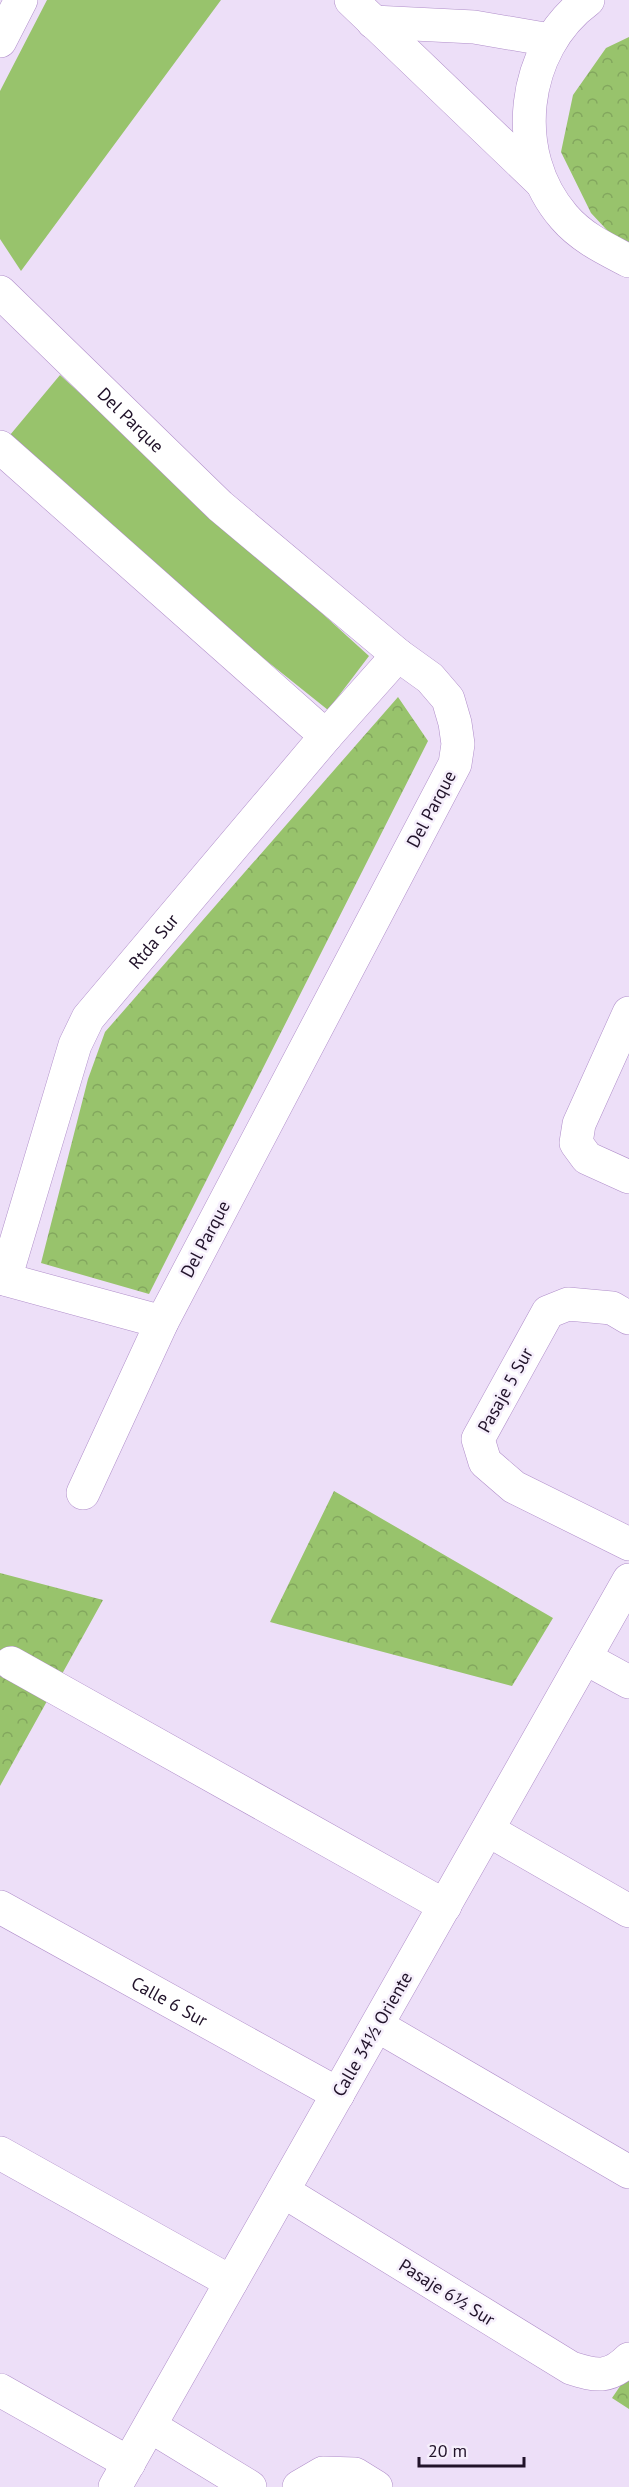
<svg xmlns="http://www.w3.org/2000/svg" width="629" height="2487" viewBox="0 0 629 2487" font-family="'PT Sans',sans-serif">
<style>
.grass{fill:#98c36c}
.park{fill:url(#park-crowns)}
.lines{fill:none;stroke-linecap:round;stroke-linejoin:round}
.street-casing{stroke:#b08eca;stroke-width:34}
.street{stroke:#fff;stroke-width:33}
.labels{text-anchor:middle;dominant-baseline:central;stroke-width:5;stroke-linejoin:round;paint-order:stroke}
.street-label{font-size:18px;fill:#21132a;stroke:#f6effc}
</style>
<defs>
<pattern id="park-crowns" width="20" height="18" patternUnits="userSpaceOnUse" patternTransform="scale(1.5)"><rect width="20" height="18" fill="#98c36c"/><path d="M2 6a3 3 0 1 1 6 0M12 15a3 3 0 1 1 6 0" fill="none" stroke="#83a75e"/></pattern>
</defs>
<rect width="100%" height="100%" fill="#eddff8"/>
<path class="grass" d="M47,0h174l-200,271 -21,-32v-148z
M60,375l309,281 -41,54 -328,-263z"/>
<path class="park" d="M629,37v210l-11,-5 -27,-29 -30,-61 12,-57 33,-47z
M398,697l30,44 -279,553 -108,-31 47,-184 17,-47z
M334,1491l219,127 -41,68 -242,-64z
M0,1573l103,27 -103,186z
M629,2373v36l-17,-11z"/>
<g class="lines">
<defs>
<g id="street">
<path d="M351,0l190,182"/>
<path d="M588,0c-67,49 -79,154 -24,217 18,21 42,32 65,44"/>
<path d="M373,22l101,5 76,13"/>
<path d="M0,41l21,-41"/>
<path id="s1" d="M0,292l220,214 178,149 32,23 18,21 7,24 3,21 -3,20 -293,558 -79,171"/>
<path d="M0,447l326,289"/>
<path d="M629,1013l-50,111 -3,19 11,15 42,19"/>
<path d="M0,1278l162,44"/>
<path id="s2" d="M5,1279l70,-234 13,-27 238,-282 72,-81"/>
<path d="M629,1318l-17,-10 -44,-4 -20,8 -70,127 7,23 29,25 115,57"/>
<path d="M585,1658l44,24"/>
<path d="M11,1663l434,243"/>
<path d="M488,1830l141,81"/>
<path id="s3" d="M0,1907l338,187"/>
<path d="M378,2026l251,146"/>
<path d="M0,2153l231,129"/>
<path d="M283,2191l288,177c25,8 38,11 58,-9"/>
<path d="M0,2390l129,73"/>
<path d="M150,2426l100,61"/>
<path d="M115,2487l514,-907"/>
<path d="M299,2487l24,-14 32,1 21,13"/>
</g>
</defs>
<use href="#street" class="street-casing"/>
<use href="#street" class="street"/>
</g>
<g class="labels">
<g class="street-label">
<text stroke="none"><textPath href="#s1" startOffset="183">Del Parque</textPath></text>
<text transform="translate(431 809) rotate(-62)">Del Parque</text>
<text stroke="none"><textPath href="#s2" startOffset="375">Rtda Sur</textPath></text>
<text transform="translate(205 1239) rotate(-62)">Del Parque</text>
<text transform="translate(505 1390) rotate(-61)">Pasaje 5 Sur</text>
<text stroke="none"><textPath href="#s3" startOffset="194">Calle 6 Sur</textPath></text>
<text transform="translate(372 2034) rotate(-60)">Calle 34½ Oriente</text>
<text transform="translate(447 2292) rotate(32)">Pasaje 6½ Sur</text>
</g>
</g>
<path d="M419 2457v9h105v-9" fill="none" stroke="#21132a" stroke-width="3"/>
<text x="428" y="2457" font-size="18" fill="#21132a" stroke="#f6effc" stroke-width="4.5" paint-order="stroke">20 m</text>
</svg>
